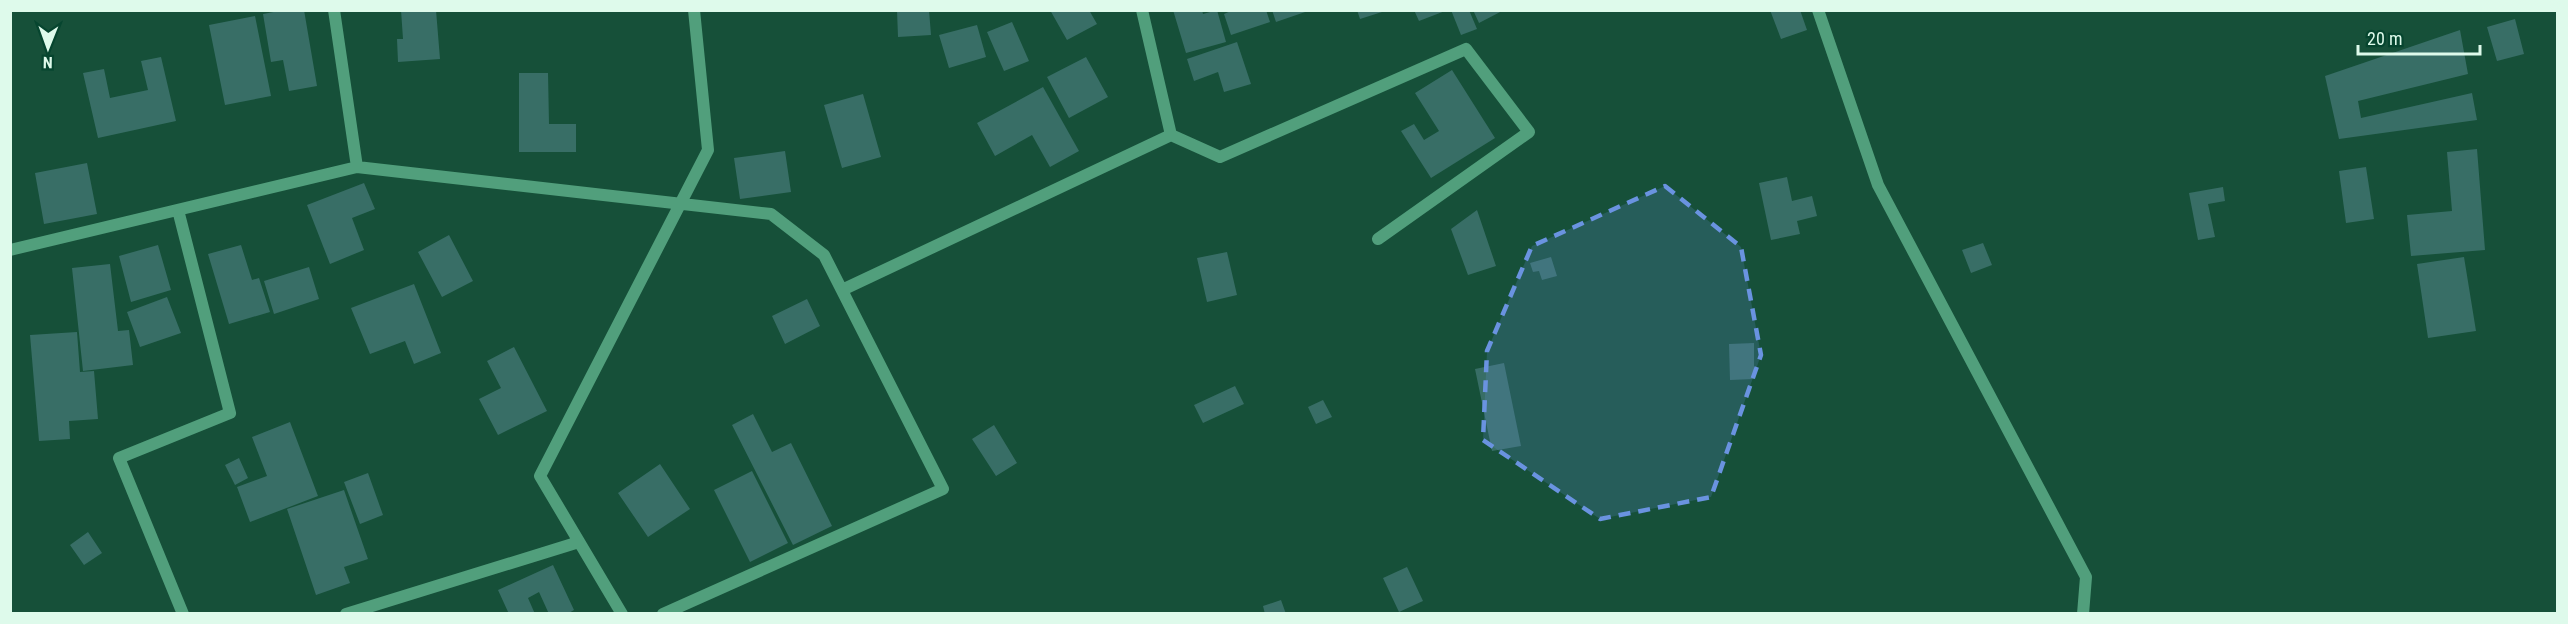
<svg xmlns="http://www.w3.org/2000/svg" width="2568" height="624" viewBox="0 0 2568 624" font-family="'Roboto Condensed',sans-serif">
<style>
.building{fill:#386e66}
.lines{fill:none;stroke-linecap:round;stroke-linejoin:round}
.minor{stroke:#519f7c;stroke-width:12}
.marked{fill:#6a93e0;fill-opacity:0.2;stroke:#6a93e0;stroke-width:4.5;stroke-dasharray:12 8;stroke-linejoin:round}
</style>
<rect width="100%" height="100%" fill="#165039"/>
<path class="building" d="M284,10h20l13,76 -28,5 -6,-31 -12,2 -8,-48z
M401,10h35l4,49 -42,3 -1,-23h6z
M897,10h32l2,25 -33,2z
M1050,10h39l8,14 -30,16z
M1173,10h29l1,4 14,-4 9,32 -40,11z
M1233,10h33l4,12 -39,13 -7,-21z
M1272,10h36v1l-32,11z
M1357,10h25v2l-22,7z
M1414,10h31v1l-26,10z
M1451,10h18l8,19 -16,6z
M1473,10h31l-25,13z
M1770,10h30l7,20 -26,9z
M255,16l16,80 -46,9 -16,-80z
M2515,19l9,35 -27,7 -10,-34z
M1012,22l17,39 -25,10 -17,-39z
M977,25l9,32 -37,11 -10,-33z
M2460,30l8,44 -110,27 3,17 111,-25 5,27 -138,19 -14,-63z
M1237,42l14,42 -27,8 -6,-20 -24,9 -7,-22z
M161,57l15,64 -78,17 -15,-65 21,-4 6,29 38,-8 -7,-29z
M1086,57l22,40 -39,21 -22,-41z
M1452,70l43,68 -64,40 -30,-47 13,-7 10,16 15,-9 -24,-38z
M519,73h29l1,51h27v28h-57z
M1043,87l36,64 -29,16 -18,-32 -37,21 -18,-33z
M863,94l18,63 -39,11 -18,-63z
M2477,149l8,101 -74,6 -4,-41 45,-4 -5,-59z
M785,151l6,41 -51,7 -6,-41z
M87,163l10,51 -53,10 -9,-51z
M2366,167l8,52 -28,4 -7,-52z
M1787,177l5,24 20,-5 5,20 -20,5 3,13 -29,6 -12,-57z
M364,183l11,26 -23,9 12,32 -34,14 -23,-59z
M2223,187l2,14 -17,3 7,33 -17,3 -9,-47z
M1477,210l19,56 -28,9 -17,-46z
M449,235l24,46 -31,16 -24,-45z
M1983,243l9,22 -21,8 -9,-23z
M158,245l13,45 -40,12 -12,-46z
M241,245l11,35 7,-2 11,34 -41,12 -21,-70z
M1227,252l10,43 -30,7 -10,-44z
M1551,257l6,19 -15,4 -3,-9 -6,1 -3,-9z
M2464,257l12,74 -48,7 -11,-74z
M110,264l8,67 11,-1 4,35 -50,6 -11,-103z
M309,267l10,32 -45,15 -10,-33z
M414,284l27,69 -27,11 -9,-23 -35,13 -19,-46z
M167,297l14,36 -41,14 -13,-35z
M807,299l13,27 -35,18 -13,-28z
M77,332l3,40 14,-1 4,48 -29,2 1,18 -31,2 -9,-106z
M1754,343v36l-24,1 -1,-36z
M514,347l33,64 -49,24 -19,-36 22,-11 -14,-27z
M1504,363l17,83 -29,5 -17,-82z
M1235,386l9,18 -41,19 -9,-18z
M1323,400l9,17 -16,7 -8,-17z
M753,414l19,38 19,-9 41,83 -39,19 -61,-120z
M290,422l28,74 -68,26 -13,-35 30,-11 -15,-39z
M994,425l23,38 -21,13 -24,-37z
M239,458l9,20 -13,7 -10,-20z
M660,464l30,45 -42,28 -30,-44z
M752,471l36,72 -38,19 -36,-72z
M368,473l15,42 -23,9 -16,-42z
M344,490l24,69 -24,8 6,16 -34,12 -29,-86z
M88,532l14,21 -18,12 -14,-20z
M553,565l21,45 -7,4h-18l-10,-22 -11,6 7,16h-26l-11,-24z
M1407,567l16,34 -24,11 -16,-34z
M1281,600l5,14h-21l-2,-8z"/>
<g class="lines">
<path class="minor" d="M1818,10l60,175 208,392 -3,37
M1171,135l49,22 246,-108 63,83 -151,107
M357,167l414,47 53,41 119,234 -280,125
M178,210l52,203 -111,45 64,156
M10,250l347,-83 -23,-157
M842,290l329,-155 -29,-125
M346,614l233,-72
M622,614l-82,-138 168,-326 -14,-140"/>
</g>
<path class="marked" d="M1665,186l76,61 20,108 -50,142 -111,22 -117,-79 4,-89 45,-105z"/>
<rect width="2568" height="624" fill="none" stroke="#defaeb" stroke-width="24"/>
<g transform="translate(48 48) rotate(181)" stroke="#06452f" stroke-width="4.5" paint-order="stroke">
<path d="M0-4.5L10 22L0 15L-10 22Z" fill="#defaeb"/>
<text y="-9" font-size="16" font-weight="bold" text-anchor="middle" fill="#defaeb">N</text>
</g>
<path d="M2358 45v9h122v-9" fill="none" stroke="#defaeb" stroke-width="3"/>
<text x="2367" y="45" font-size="18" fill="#defaeb" stroke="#06452f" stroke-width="4.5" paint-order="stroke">20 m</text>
</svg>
